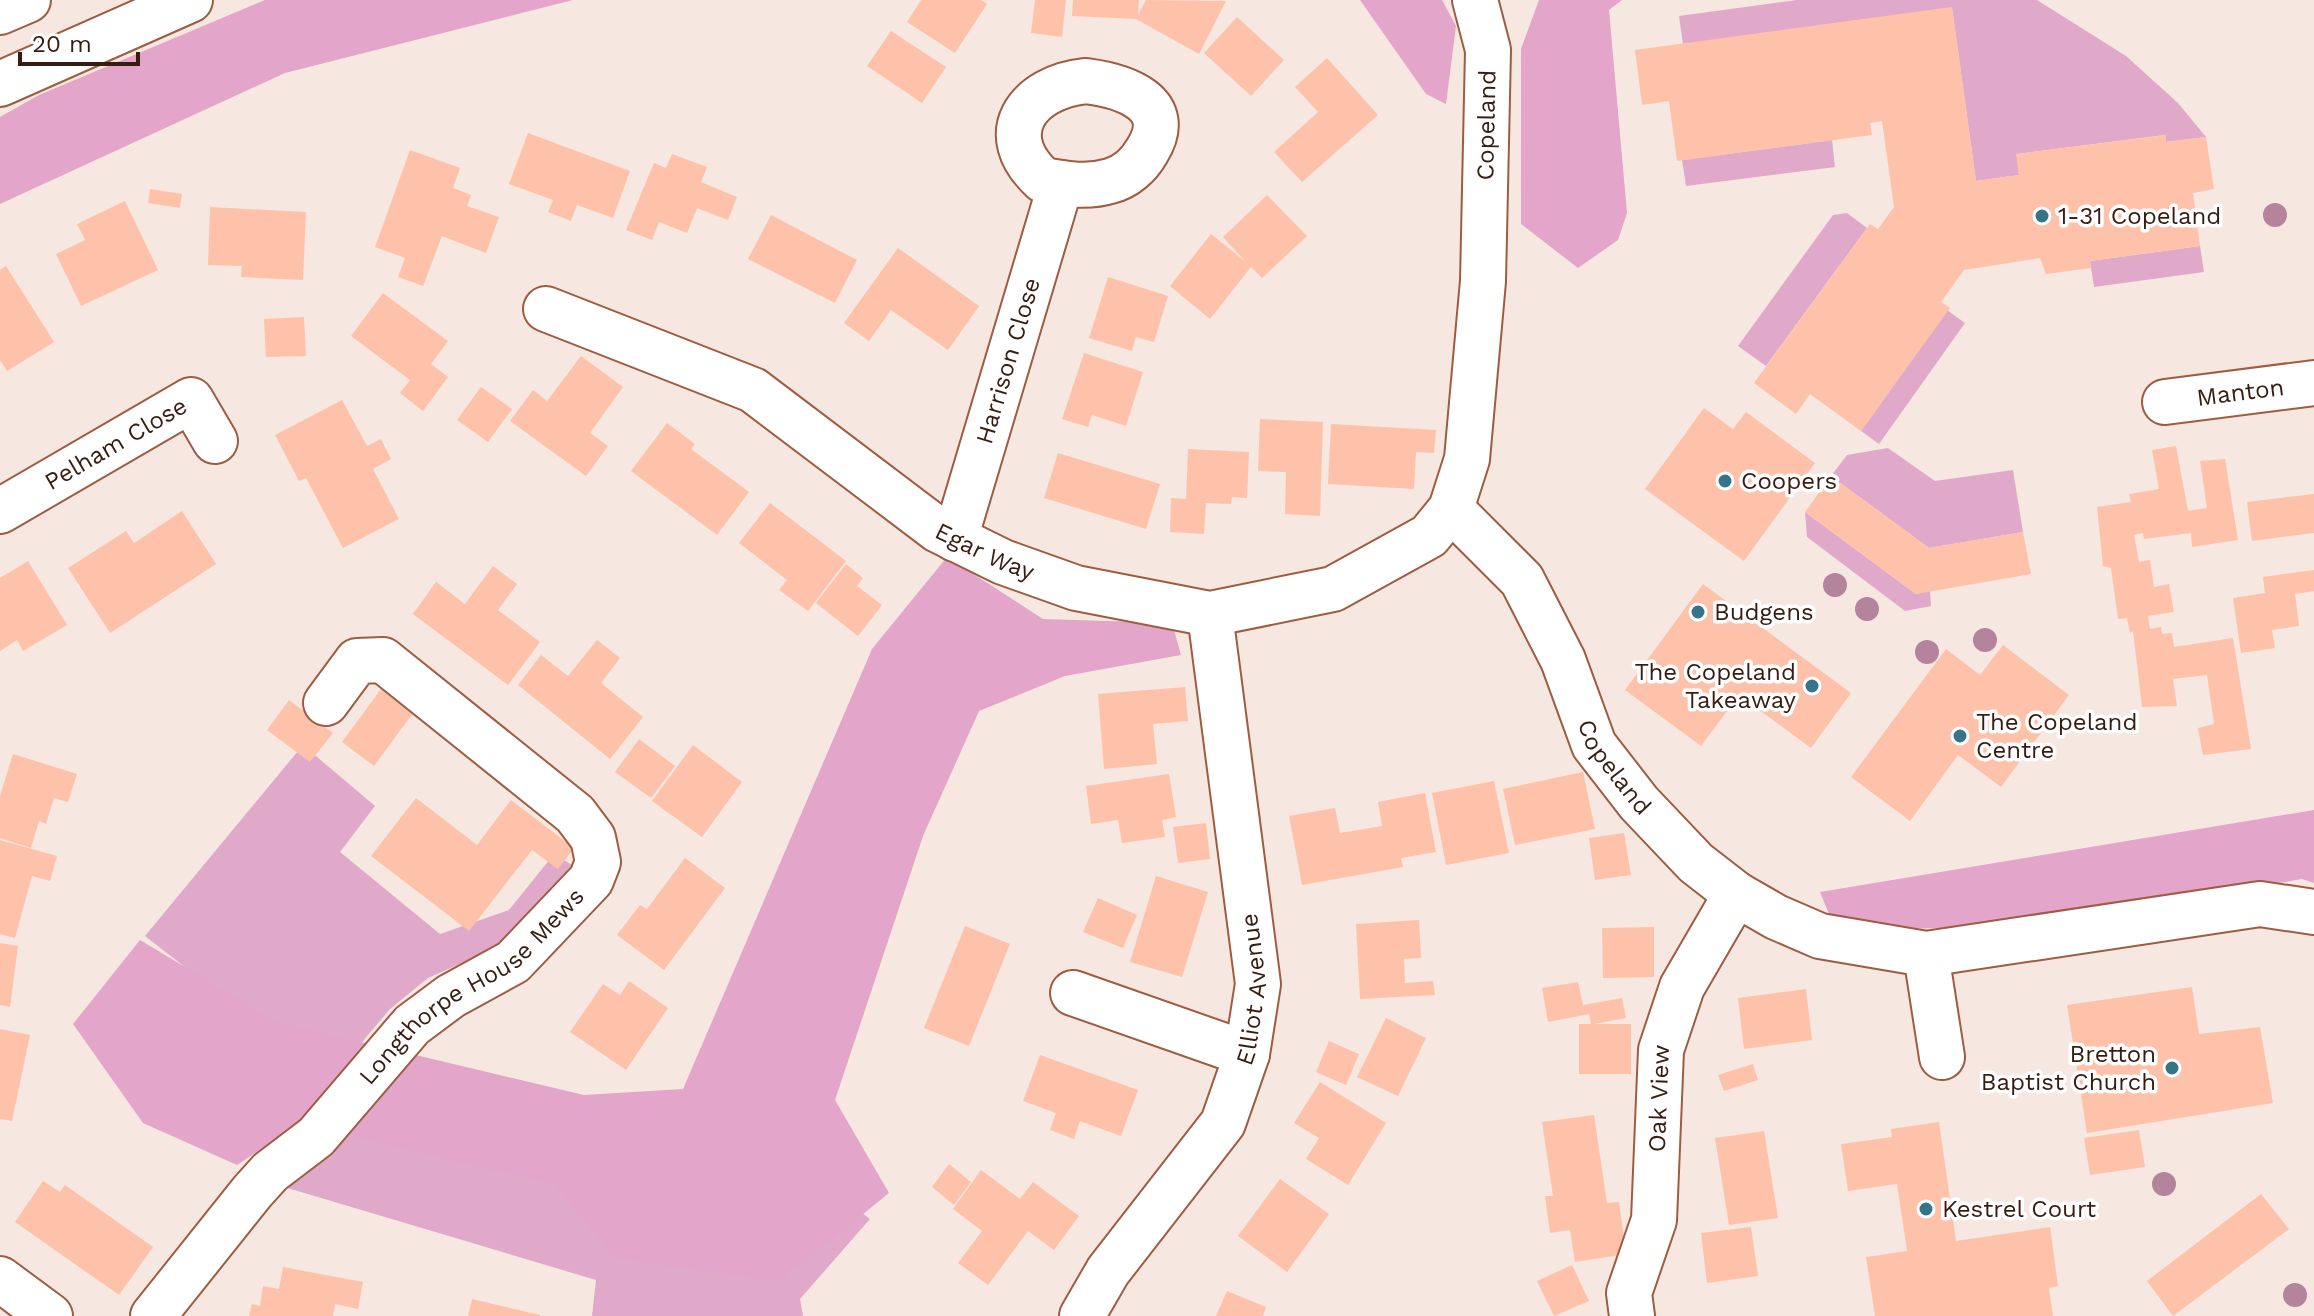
<svg xmlns="http://www.w3.org/2000/svg" width="2314" height="1316" viewBox="0 0 2314 1316" font-family="'Work Sans',sans-serif">
<style>
.green{fill:#e1a9c9}
.forest{fill:#e3a5c9}
.building{fill:#fec2aa}
.lines{fill:none;stroke-linecap:round;stroke-linejoin:round}
.minor-casing{stroke:#9e5c40;stroke-width:48}
.tertiary-casing{stroke:#9e5c40;stroke-width:48}
.minor{stroke:#fff;stroke-width:44}
.tertiary{stroke:#fff;stroke-width:44}
.tree{fill:#b3849b}
.poi-dot{fill:#36748a;stroke:#fff;stroke-width:3}
.labels{text-anchor:middle;dominant-baseline:central;stroke-width:7;stroke-linejoin:round;paint-order:stroke}
.street-label{font-size:24px;fill:#381c11;stroke:#fff}
.poi-label{font-size:24px;fill:#381c11;stroke:#fff;text-anchor:start}
</style>
<rect width="100%" height="100%" fill="#f6e7e0"/>
<path class="green" d="M1797,0h240l89,56 52,47 28,34 -40,5 -1,-7 -148,19 2,21 -43,6 -24,-173 -269,36 -4,-28z
M1832,140l3,27 -149,19 -4,-26z
M1847,213l20,15 -101,138 -28,-20 95,-131z
M2200,246l4,26 -110,15 -4,-26z
M1947,310l18,13 -86,121 -18,-13z
M1888,448l47,33 78,-11 10,62 -94,16 -98,-72 16,-21z
M1805,512l111,82 14,-3 1,15 -26,5 -98,-74z
M303,745l72,61 -35,46 100,82 69,-24 45,-56 18,11 -72,81 -72,32 -38,31 -60,71 -185,-144z
M348,1073l391,43 131,103 -70,80 3,17h-211l4,-36 -352,-105z"/>
<path class="forest" d="M265,0h308l-288,73 -285,131v-87l39,-22z
M1360,0h82l14,26 -10,78 -20,-10z
M1539,0h83l-13,10 18,203 -9,27 -40,28 -57,-44v-175z
M947,557l96,62 129,4 9,32 -116,21 -86,35 -56,125 -88,264 54,93 -110,89 -165,-24 -59,-73 -257,-61 -61,41 -94,-42 -70,-99 67,-84 137,82 307,73 99,-6 189,-440z
M2314,810v73l-12,-4 -274,47 -129,3 -67,-8 -12,-29z"/>
<path class="building" d="M921,0h60l6,4 -32,49 -48,-31z
M1035,0h31l-4,37 -31,-4z
M1073,0h66l-1,15 8,-15 80,1 -27,53 -63,-35 -64,-3z
M1952,7l24,174 43,-6 -3,-21 150,-19v7l40,-5 8,52 -21,4 7,53 -110,15 1,7 -45,6 -6,-16 -76,12 -23,32 9,6 -89,123 -51,-37 -14,20 -42,-31 116,-159 8,5 16,-22 -12,-86 -12,2 2,12 -195,26 -8,-60 -27,4 -7,-55z
M1237,17l47,43 -33,36 -47,-43z
M891,31l55,36 -24,36 -55,-37z
M1327,58l51,57 -76,67 -28,-30 44,-40 -23,-25z
M528,133l102,38 -17,47 -36,-13 -6,16 -23,-9 5,-12 -44,-16z
M410,150l50,18 -7,20 18,7 -4,11 32,11 -13,36 -44,-17 -19,50 -25,-9 7,-19 -30,-11z
M672,154l35,13 -6,15 36,15 -9,23 -31,-12 -10,25 -28,-11 -7,18 -26,-10 28,-67 12,5z
M150,189l32,5 -2,14 -32,-5z
M1267,195l40,41 -45,42 -11,-11 -41,52 -40,-33 41,-52 35,28 -23,-25z
M125,201l33,69 -77,36 -25,-52 29,-14 -8,-16z
M210,207l96,5 -3,68 -62,-3 1,-11 -34,-1z
M771,215l86,45 -22,43 -87,-44z
M898,248l81,58 -31,44 -57,-40 -22,31 -25,-18z
M6,266l48,76 -47,29 -7,-11v-90z
M1108,277l60,19 -14,46 -18,-5 -4,14 -43,-13z
M383,293l65,48 -17,23 17,13 -25,34 -23,-18 10,-13 -59,-44z
M304,317l2,39 -40,1 -2,-38z
M1084,353l59,19 -17,54 -34,-11 -4,12 -26,-8z
M581,356l42,31 -33,46 18,13 -22,30 -76,-55 23,-31 14,11z
M481,387l31,22 -24,33 -31,-22z
M342,400l25,46 14,-7 10,20 -18,10 26,50 -56,29 -37,-70 -7,3 -24,-46z
M1704,408l29,21 13,-17 69,51 -71,98 -99,-72z
M1260,419l63,3 -3,94 -35,-2 1,-42 -28,-1z
M667,423l28,21 -4,5 58,43 -32,43 -86,-64z
M1331,424l105,6 -2,23 -18,-1 -2,37 -86,-5z
M2176,446l12,65 19,-3 -7,-47 25,-2 13,81 -46,7 -1,-14 -47,6 -1,-6 -9,2 5,27 11,-2 4,27 15,-3 5,28 -26,4 2,13 11,-2 1,7 10,-1 2,14 59,-9 18,111 -48,6 -5,-27 16,-4 -7,-49 -34,4 4,27 -35,1 -9,-76 -3,2 -3,-15 -9,1 -7,-51 -8,-2 -6,-59 34,-5 -2,-8 30,-5 -7,-39z
M1188,449l61,3 -2,46 -15,-1 -1,7 -25,-1 -2,31 -34,-2 1,-34 15,1z
M1058,453l102,31 -14,45 -102,-31z
M1831,476l98,72 94,-16 8,42 -115,20 -111,-82z
M2314,494v39l-62,8 -5,-39z
M770,503l76,58 -38,50 -29,-21 8,-10 -48,-37z
M182,511l34,53 -106,69 -42,-65 58,-37 8,12z
M28,561l39,64 -44,26 -6,-11 -17,11v-73z
M846,564l17,14 -6,8 25,19 -24,31 -42,-33z
M493,566l24,18 -19,26 42,32 -32,43 -95,-71 23,-32 29,22z
M2314,570v21l-19,3 4,32 -27,4 3,18 -34,5 -8,-55 32,-5 -2,-16z
M1703,584l148,109 -40,55 -72,-53 -38,51 -76,-56z
M597,640l23,18 -19,25 42,34 -33,42 -92,-74 23,-30 27,21z
M2003,645l66,50 -68,92 -43,-32 -48,66 -59,-44 95,-128 34,26z
M387,681l32,24 -45,61 -32,-24z
M1185,687l3,34 -35,3 4,40 -53,5 -6,-75z
M289,700l44,33 -23,29 -43,-32z
M639,739l36,27 -24,32 -36,-26z
M693,745l49,37 -40,55 -50,-36z
M13,754l64,20 -9,28 -14,-4 -8,26 -7,-3 -8,27 -31,-10v-42z
M1583,772l12,57 -80,16 -12,-56z
M1169,774l7,43 -14,3 3,17 -43,6 -4,-23 -27,4 -5,-38z
M1494,781l15,72 -63,12 -14,-72z
M1425,793l11,59 -35,6 2,9 -101,18 -13,-69 46,-8 5,25 42,-7 -4,-24z
M416,798l61,47 34,-45 63,48 -16,21 -26,-19 -63,81 -98,-75z
M1206,823l4,36 -32,4 -5,-36z
M1624,833l7,42 -36,5 -6,-42z
M0,840l57,16 -7,25 -18,-5 -17,62 -15,-4z
M685,858l40,30 -61,82 -47,-35 23,-30 7,4z
M1156,876l52,16 -26,85 -52,-15z
M1098,898l39,17 -14,33 -40,-16z
M1419,920l2,38 -17,1 1,24 28,-2 2,14 -75,4 -4,-75z
M965,926l45,18 -41,102 -45,-18z
M1654,927v50l-51,1 -1,-50z
M0,943l18,3 -8,61 -10,-2z
M629,981l39,27 -42,62 -56,-38 33,-48 17,11z
M1578,982l5,23 39,-7 4,20 -32,6h37v50h-52v-50h12l-2,-10 -41,8 -6,-34z
M2192,987l7,47 61,-7 13,76 -186,30 -20,-128z
M1806,989l6,51 -68,9 -6,-51z
M1386,1018l40,20 -28,58 -41,-19z
M0,1029l30,6 -18,86 -12,-2z
M1329,1041l30,13 -13,31 -30,-13z
M1040,1055l98,35 -17,46 -41,-15 -6,18 -24,-9 6,-17 -33,-12z
M1753,1064l5,16 -34,11 -6,-16z
M1320,1082l66,41 -38,62 -42,-26 13,-21 -25,-15z
M1594,1115l13,88 12,-1 7,52 -51,8 -5,-32 -20,3 -5,-37h8l-11,-74z
M1939,1122l17,119 94,-14 8,59 -9,2 4,28h-178l-9,-59 41,-6 -10,-67 -49,7 -7,-47 51,-7 -1,-8z
M2139,1130l6,37 -55,8 -6,-37z
M1764,1131l14,87 -49,7 -14,-87z
M949,1164l22,18 -17,23 -22,-18z
M981,1170l39,29 13,-17 46,34 -25,34 -26,-19 -40,54 -30,-22 24,-32 -29,-22z
M1280,1179l49,35 -42,58 -49,-36z
M43,1181l17,11 5,-7 88,62 -34,48 -104,-73z
M2261,1194l28,35 -116,87 -26,-35z
M1751,1227l7,49 -51,7 -6,-50z
M1572,1265l17,36 -35,15 -17,-35z
M283,1267l80,15 -5,27 -23,-5 -2,12h-84l3,-12 8,2 3,-20 16,3z
M1227,1291l39,16 -3,9h-47z
M472,1299l68,16v1h-72z"/>
<g class="lines">
<defs>
<g id="minor">
<path d="M1086,81c38,5 91,22 61,70 -8,14 -21,26 -37,30 -23,7 -44,3 -67,-1 -50,-46 -16,-93 43,-99z"/>
<path id="s1" d="M546,309l207,81 185,140 65,32 73,26 134,26 123,-25 96,-53 22,-27 16,-50 16,-178 5,-231 -13,-50"/>
<path id="s2" d="M2165,402l149,-19"/>
<path id="s3" d="M1451,509l71,71 41,80 31,85 45,58 57,60 40,31 40,23 44,19 106,18 334,-50 54,8"/>
<path id="s4" d="M0,511l191,-111 24,41"/>
<path id="s5" d="M955,539l106,-356"/>
<path d="M1926,954l16,103"/>
<path d="M1073,993l174,61"/>
<path d="M0,1279l50,37"/>
<path id="s6" d="M153,1316l99,-124 18,-20 46,-35 96,-112 39,-29 62,-34 78,-82 7,-18 -5,-24 -18,-24 -192,-154 -26,1 -31,42"/>
<path id="s7" d="M1082,1316l26,-45 115,-148 24,-69 11,-70 -48,-370"/>
<path id="s8" d="M1632,1316l-3,-23 25,-73 7,-170 21,-63 54,-93"/>
</g>
<path id="tertiary" d="M0,12l28,-12
M0,84l190,-84"/>
</defs>
<use href="#minor" class="minor-casing"/>
<use href="#tertiary" class="tertiary-casing"/>
<use href="#minor" class="minor"/>
<use href="#tertiary" class="tertiary"/>
</g>
<g class="tree">
<circle cx="2275" cy="215" r="12"/>
<circle cx="1835" cy="585" r="12"/>
<circle cx="1867" cy="609" r="12"/>
<circle cx="1985" cy="640" r="12"/>
<circle cx="1927" cy="652" r="12"/>
<circle cx="2164" cy="1184" r="12"/>
<circle cx="2295" cy="1295" r="12"/>
</g>
<g class="poi-dot">
<circle cx="2042" cy="216" r="8"/>
<circle cx="1725" cy="481" r="8"/>
<circle cx="1698" cy="612" r="8"/>
<circle cx="1812" cy="686" r="8"/>
<circle cx="1960" cy="736" r="8"/>
<circle cx="2172" cy="1068" r="8"/>
<circle cx="1926" cy="1209" r="8"/>
</g>
<g class="labels">
<g class="street-label">
<text stroke="none"><textPath href="#s1" startOffset="1398">Copeland</textPath></text>
<text stroke="none"><textPath href="#s5" startOffset="186">Harrison Close</textPath></text>
<text stroke="none"><textPath href="#s2" startOffset="76">Manton</textPath></text>
<text stroke="none"><textPath href="#s4" startOffset="134">Pelham Close</textPath></text>
<text stroke="none"><textPath href="#s1" startOffset="506">Egar Way</textPath></text>
<text stroke="none"><textPath href="#s3" startOffset="310">Copeland</textPath></text>
<text stroke="none"><textPath href="#s6" startOffset="462">Longthorpe House Mews</textPath></text>
<text stroke="none"><textPath href="#s7" startOffset="378">Elliot Avenue</textPath></text>
<text stroke="none"><textPath href="#s8" startOffset="222">Oak View</textPath></text>
</g>
<g class="poi-label">
<text x="2058" y="216">1-31 Copeland</text>
<text x="1741" y="481">Coopers</text>
<text x="1714" y="612">Budgens</text>
<text x="1796" y="672" text-anchor="end">The Copeland<tspan x="1796" dy="28">Takeaway</tspan></text>
<text x="1976" y="722">The Copeland<tspan x="1976" dy="28">Centre</tspan></text>
<text x="2156" y="1054" text-anchor="end">Bretton<tspan x="2156" dy="28">Baptist Church</tspan></text>
<text x="1942" y="1209">Kestrel Court</text>
</g>
</g>
<path d="M20 52v12h118v-12" fill="none" stroke="#381c11" stroke-width="4"/>
<text x="32" y="52" font-size="24" fill="#381c11" stroke="#ffffff" stroke-width="6" paint-order="stroke">20 m</text>
</svg>
